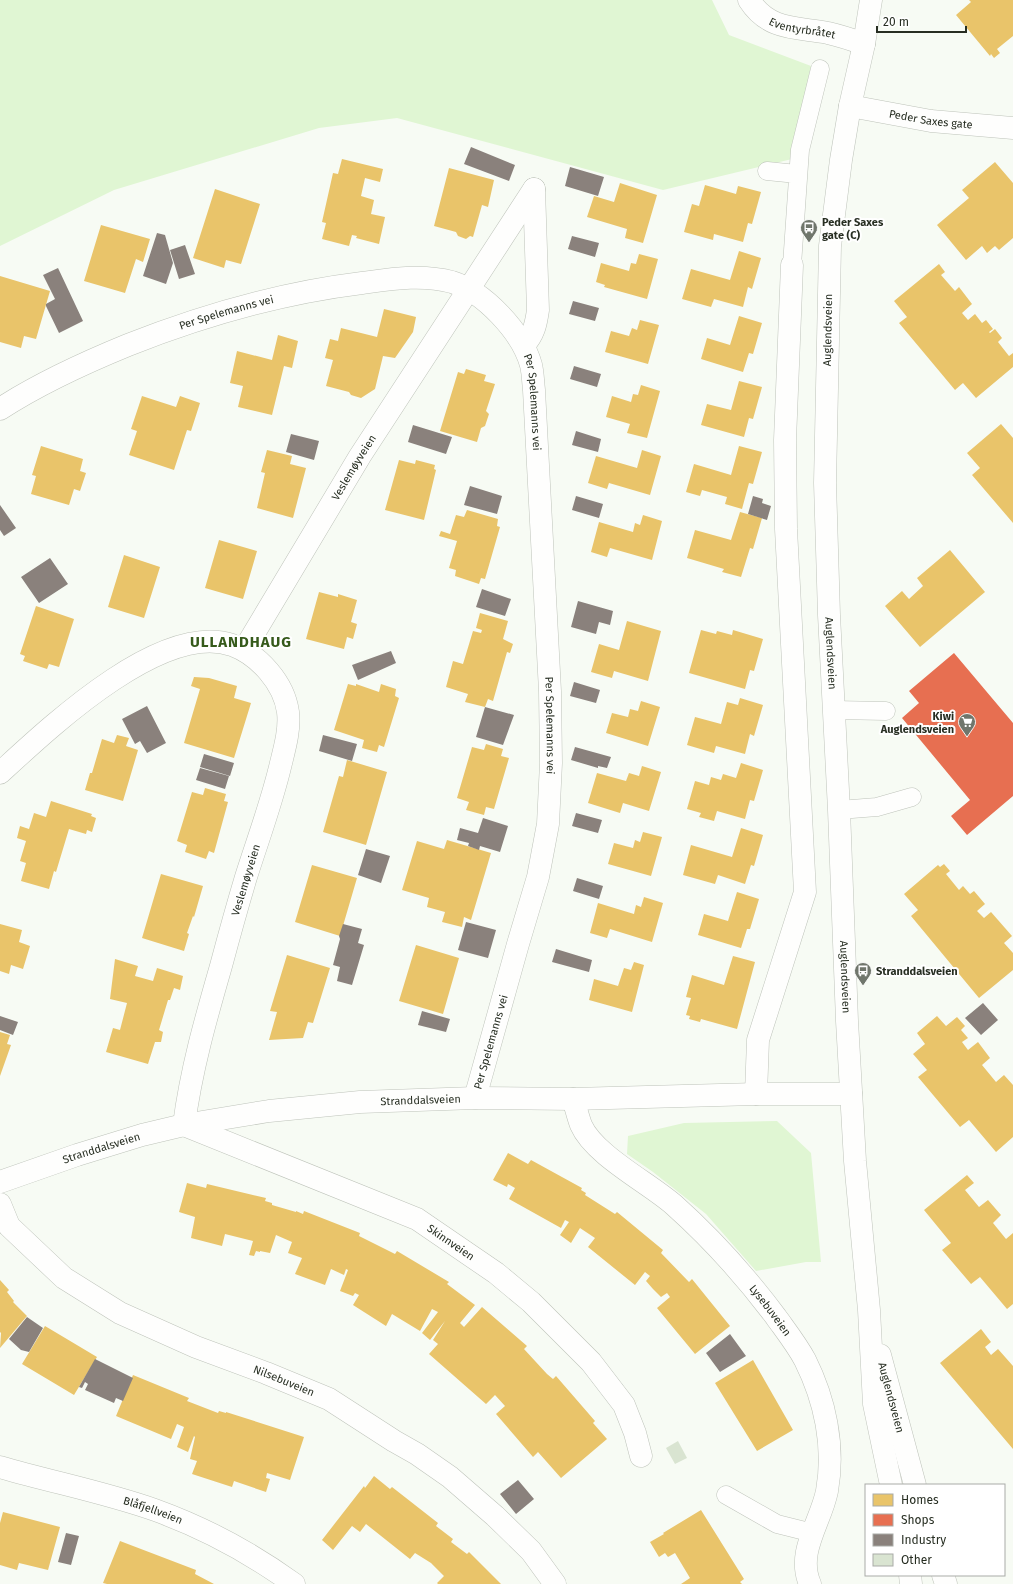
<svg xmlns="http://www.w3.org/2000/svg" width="1013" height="1584" viewBox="0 0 1013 1584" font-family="'Fira Sans',sans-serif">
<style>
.green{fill:#e0f6d3}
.homes{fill:#e9c46a}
.shops{fill:#e76f51}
.industry{fill:#8a817c}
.building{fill:#d9e4d1}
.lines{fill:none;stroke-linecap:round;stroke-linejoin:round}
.service-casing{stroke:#bec3ba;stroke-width:19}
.minor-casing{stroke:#bec3ba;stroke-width:23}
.tertiary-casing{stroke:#bec3ba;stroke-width:23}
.secondary-casing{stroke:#bec3ba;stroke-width:23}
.service{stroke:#fefefd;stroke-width:18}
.minor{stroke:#fefefd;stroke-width:22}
.tertiary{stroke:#fefefd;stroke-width:22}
.secondary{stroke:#fefefd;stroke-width:22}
.labels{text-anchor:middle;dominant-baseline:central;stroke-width:4;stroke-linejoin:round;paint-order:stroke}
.street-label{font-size:11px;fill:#272e22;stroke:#fff}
.poi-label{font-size:11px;font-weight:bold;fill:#272e22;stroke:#fff;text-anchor:start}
.district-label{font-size:15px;font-weight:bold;letter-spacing:1px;fill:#365a1b;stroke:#fff}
</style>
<rect width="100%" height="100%" fill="#f7fbf4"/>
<path class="green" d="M0,0h712l17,35 82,31 -19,93 -129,31 -266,-72 -78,10 -205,62 -114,56z
M777,1121l34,32 10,109h-15l-50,9 -50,-57 -53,-42 -26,-18 1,-18 56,-13z"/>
<path class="homes" d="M969,0h44v36l-16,13 3,4 -6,5 -3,-4 -1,2 -34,-41 15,-13z
M342,159l41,10 -3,13 -15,-4 -4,18 13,4 -3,14 14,3 -6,27 -23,-6 1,-2 -5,-1 -3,11 -27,-7 4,-16 -4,-1 11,-49 5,1z
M995,162l18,21v55l-14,12 -4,-4 -8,7 -5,-7 -16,14 -29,-35 32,-27 -7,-8z
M449,168l45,12 -6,27 -6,-2 -9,32 -3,-1 -4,3 -8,-3 -2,-4 -22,-6z
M620,183l37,12 -14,48 -18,-5 2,-9 -40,-12 7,-21 20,6z
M705,185l31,9 2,-8 23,6 -9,32 -4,-1 -5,19 -29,-8 -1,6 -29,-8 8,-28 7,2z
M215,189l45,15 -19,60 -15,-4 -2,8 -31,-10z
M101,225l49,14 -7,23 -7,-3 -11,34 -41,-12z
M739,251l22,7 -9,31 -4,-2 -5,20 -29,-8 -3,8 -29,-8 9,-30 39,11z
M639,254l19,5 -11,40 -43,-12 1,-2 -9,-3 5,-19 28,8 2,-8 5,1z
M939,264l6,8 -4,3 14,16 4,-4 13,17 -10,9 6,7 7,-6 7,9 4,-3 7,9 -4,3 1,1 5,-4 7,9 -4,4 11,14 4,-3v14l-37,31 -13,-15 -8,7 -56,-67 8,-6 -13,-16z
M0,276l50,15 -14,48 -12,-3 -3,12 -21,-6z
M384,309l32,8 -3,15 -18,26 -12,-2 -8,33 -14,9 -10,-3 -2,-3 -23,-6 7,-26 -8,-2 5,-19 8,2 3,-13 36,9z
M739,316l23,7 -9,31 -4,-1 -6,19 -42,-13 6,-21 23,7z
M640,320l19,5 -11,39 -43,-12 6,-21 18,5 3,-8 5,2z
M278,335l20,6 -6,27 -8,-2 -12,49 -34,-8 5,-21 -13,-3 7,-32 35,9z
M466,369l20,6 -2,6 11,3 -9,27 3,3 -4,12 -4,2 -4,14 -37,-11 18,-59 6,2z
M739,381l23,6 -9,32 -4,-1 -5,19 -43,-12 6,-21 24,6z
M641,385l19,6 -13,47 -20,-5 3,-9 -24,-7 6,-21 19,6 2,-8 5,1z
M142,396l34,11 4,-11 20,7 -9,28 -4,-1 -13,40 -45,-15 8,-24 -6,-2z
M1001,424l12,14v85l-41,-48 8,-7 -13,-15z
M41,446l42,13 -3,12 6,2 -6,18 -6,-2 -5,16 -38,-11 5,-18 -4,-1z
M739,446l23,6 -9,32 -4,-1 -7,26 -17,-5 2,-7 -25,-7 -2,6 -14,-4 8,-28 37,11z
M267,450l25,6 -2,8 16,4 -13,50 -36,-10 8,-35 -4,-1z
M642,450l19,6 -11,39 -41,-12 -2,6 -19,-6 8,-27 41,12z
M399,460l16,4 1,-4 19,5 -1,4 2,1 -12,50 -39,-10z
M467,510l31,9 -1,7 3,1 -15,52 -4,-1 -2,6 -24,-8 1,-6 -7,-2 8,-27 -18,-5 2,-5 9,3 6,-19 8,2z
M740,512l22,6 -9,31 -3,-1 -9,29 -19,-5 2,-3 -37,-11 8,-28 36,10z
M643,515l19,6 -10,39 -42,-12 -3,9 -16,-5 8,-30 34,10 2,-9 5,2z
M219,540l38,11 -14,48 -38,-11z
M950,550l35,42 -65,55 -35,-41 17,-15 7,8 14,-13 -6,-8z
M124,555l36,12 -16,51 -36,-11z
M319,592l19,5v-3l19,6 -6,22 6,2 -4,15 -6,-2 -3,12 -38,-10z
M36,606l38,13 -15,48 -10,-3 -2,5 -24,-8 2,-5 -5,-2z
M480,613l28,8 -5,18 10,5 -3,9 -3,-1 -14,49 -5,-2 -3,8 -20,-5 3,-8 -22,-7 7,-26 10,3 10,-33 8,2 1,-3 -6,-2z
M627,621l34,10 -13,50 -34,-10 -2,7 -21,-6 8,-28 20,6z
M701,630l15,4 1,-3 15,4 1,-5 30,9 -9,32 -4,-1 -5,19 -56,-16z
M194,677l15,1 28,8 -3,12 17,5 -17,55 -50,-15 16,-54 -9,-3z
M348,684l8,2v-2l23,8 2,-8 15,5 -1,7 4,2 -15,49 -5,-2 -2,7 -15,-4 2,-8 -30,-10z
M740,698l23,7 -9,31 -4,-2 -5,20 -29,-8 -2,7 -27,-8 8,-28 26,7 6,-22 11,3z
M641,701l19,6 -12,39 -42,-13 6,-20 16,4 2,-8 8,2z
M117,735l12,3 -3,8 12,4 -15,51 -38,-11 5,-17h2l10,-34 12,4z
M486,744l17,5 -2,7 8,2 -15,51 -8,-2 -2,8 -18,-5 3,-8 -12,-4 15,-51 12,3z
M347,760l40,12 -21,73 -43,-13 16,-56 4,1z
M741,763l22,7 -9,31 -4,-1 -5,19 -28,-8 -3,10 -15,-4 2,-4 -14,-4 8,-28 14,4 2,-8 10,3 2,-6 13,4z
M642,766l19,6 -12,39 -26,-8 -3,10 -32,-10 9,-30 29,8 3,-8 10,3z
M205,788l21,6 -2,7 4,1 -14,51 -5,-2 -3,8 -21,-7 2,-7 -10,-4 15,-49 11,3z
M51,801l41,13 -1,2 5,2 -4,14 -5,-2 -1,4 -17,-5 -13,43 -2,-1 -5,18 -28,-8 5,-18 -6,-2 6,-20 -9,-3 3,-12 9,3 5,-16 12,4z
M741,828l22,7 -9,31 -3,-1 -6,19 -27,-9 -3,9 -32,-9 8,-30 41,12z
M643,832l19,5 -11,39 -43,-12 6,-21 19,5 2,-8 5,2z
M447,840l44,13 -20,67 -7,-3 -2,10 -20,-5 3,-10 -18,-5 2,-9 -27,-8 15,-49 27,8z
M944,864l6,7 -4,3 13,16 4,-4 7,8 4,-3 11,13 -8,7 7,7 7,-6 21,24 -8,7 9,10v17l-34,28 -68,-82 7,-6 -14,-16 34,-29 2,2z
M312,865l45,13 -17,58 -45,-14z
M161,874l42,12 -9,31 -1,-1 -6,17 2,1 -5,17 -42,-13z
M737,892l22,7 -9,30h-3l-6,19 -43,-13 6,-21 24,7z
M644,897l19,6 -11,39 -42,-13 -3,9 -17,-5 8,-30 36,11 2,-9 5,2z
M0,924l22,6 -3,12 11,4 -7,23 -12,-4 -2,9 -9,-3z
M416,945l43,13 -16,56 -44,-13z
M287,955l43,13 -17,55 -5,-1 -5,16 -34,2 8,-28 -7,-1z
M733,956l22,6 -18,67 -36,-10 -1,3 -11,-3 1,-3 -4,-1 5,-17 -5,-1 6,-22 32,10z
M115,959l23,7 -3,10 18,5 4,-13 26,8 -3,14 -6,-2 -4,12h-2l-9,30 4,2 -2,10h-6l-7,22 -42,-12 7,-24 7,2 7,-27 -17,-4z
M634,962l10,3 -12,47 -43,-12 5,-21 24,7 6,-18 7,2z
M937,1016l9,10 11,-9 8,9 -4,4 7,8 -6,4 6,8 10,-8 12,16 -8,7 14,17 8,-7 9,10v52l-17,15 -27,-32 -9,7 -42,-50 9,-7 -14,-16 12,-10 -8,-11z
M0,1032l10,3 -3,9 4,1 -11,31z
M508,1153l20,11 3,-4 51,28 -1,2 5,3 -1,2 30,19 2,-2 46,38 -2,3 28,29 3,-3 38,47 -35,28 -38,-46 13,-11 -3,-4 -6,4 -8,-8 -7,-8 4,-5 -5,-4 -10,13 -47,-38 7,-9 -15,-10 -9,15 -11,-8 9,-13 -4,-2 -4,8 -52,-29 6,-11 -7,-4 -1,3 -14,-7z
M967,1175l7,8 -9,7 14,17 9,-7 13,15 -8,8 13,16 7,-6v71l-6,5 -27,-32 -9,7 -29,-34 9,-7 -27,-33z
M187,1183l19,5 1,-4 59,14 -1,3 7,2v2l24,7v-1l7,3 1,-3 56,22 -1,3 36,18 2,-3 52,31 -2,2 28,21 -15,18 4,4 18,-20 45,39 -3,3 23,25 6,5 3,-3 39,45 -2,2 14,16 -46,39 -23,-26 -5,5 -37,-43 9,-8 -10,-11 -9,9 -57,-50 9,-10 -5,-4 12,-19 -15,19 -8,-7 16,-21 -6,-3 -12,22 -28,-17 -6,12 -33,-21 6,-10 -4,-2 -2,3 -13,-5 8,-21 -2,-1 -2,6 -13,-6 -6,16 -30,-11 7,-16 -14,-5 4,-11 -16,-7 -6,18 -10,-2v1l-4,-1 -2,5 -5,-1 4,-14 -28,-7 -3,12 -31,-8 4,-21 -16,-5z
M0,1280l9,10 -2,2 7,9 -1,1 14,14 -27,32 1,-15 -1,-1z
M45,1326l52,31 -23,38 -52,-31z
M981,1329l10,13 -6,5 6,8 7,-6 15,17v83l-73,-86z
M753,1360l40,70 -36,21 -42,-68z
M133,1375l56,23 -2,3 31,12 1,-2 7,2v-1l78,25 -14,43 -23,-7 -1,5 4,1 -4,13 -32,-11 -2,6 -40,-13 5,-13 -7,-2 5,-22 -1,-1 -6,16 -11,-5 7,-20 -7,-3 -6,15 -55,-23z
M374,1476l16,13 2,-2 46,36 -2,3 17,13 -2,3 16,12 2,-2 32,32h-63l-1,-1 7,-7 -13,-13 -16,-10 -5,6 -44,-35 -6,8 -8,-6 -19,24 -11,-10 42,-54 1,2z
M701,1510l43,69 -4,3 2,2h-61l9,-6 -15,-25 -7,4 -3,-4 -6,4 -9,-15 14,-8 -1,-1z
M3,1512l57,15 -12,43 -29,-7 -2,7 -17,-5v-42z
M120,1541l76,29 -1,4 19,10h-107l-4,-1z"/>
<path class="shops" d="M954,653l59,70v73l-46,39 -16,-19 19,-16 -68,-82 17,-15 -10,-12z"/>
<path class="industry" d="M471,147l44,18 -6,16 -45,-17z
M570,167l34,10 -6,19 -33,-10z
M157,233l8,2 8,28 -7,21 -23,-8z
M572,236l27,7 -4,14 -27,-8z
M185,245l10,29 -16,5 -9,-29z
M58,268l25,53 -24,12 -13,-27v-2l9,-5 -12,-24z
M573,301l26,7 -4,13 -26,-7z
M574,366l27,8 -4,13 -27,-8z
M413,425l39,12 -6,17 -38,-12z
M576,431l25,8 -3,13 -26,-7z
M291,434l28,7 -5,19 -28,-8z
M470,486l32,10 -5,18 -33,-9z
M576,496l27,8 -4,14 -27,-8z
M753,496l10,3 -1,4 9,3 -4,14 -19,-6z
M0,505l16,23 -12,8 -4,-6z
M50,558l18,26 -29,19 -18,-26z
M482,589l29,10 -6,17 -29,-9z
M578,601l35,10 -3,14 -11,-3 -3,12 -25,-7z
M391,651l5,12 -38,17 -6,-15z
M574,682l26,8 -4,13 -26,-7z
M147,706l19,37 -19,10 -7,-12 -5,3 -13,-25z
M485,707l29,8 -11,30 -27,-8z
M323,735l34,9 -5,17 -33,-10z
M575,747l36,10 -4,11 -9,-2v2l-27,-8z
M204,754l30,9 -4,13 -30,-9z
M200,768l29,8 -4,13 -29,-9z
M576,813l26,7 -4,13 -26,-7z
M483,818l25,8 -8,26 -20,-6 -1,4 -11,-4 1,-3 -12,-3 3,-12 18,5z
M366,849l24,7 -9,27 -23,-8z
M577,878l26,8 -4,13 -26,-8z
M466,922l30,8 -8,28 -30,-8z
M343,924l19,5 -4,14 6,2 -12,40 -15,-4 3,-14 -7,-2 7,-26 -1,-3z
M556,949l36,11 -3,12 -37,-10z
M983,1003l15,17 -17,15 -16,-17z
M422,1011l28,8 -4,13 -28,-7z
M0,1016l18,6 -5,13 -13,-5z
M27,1317l16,11 -14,24 -8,-2 -12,-11z
M730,1334l16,22 -26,16 -14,-19z
M95,1359l38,19 -10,23 -7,-3 -2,5 -29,-13 3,-6 -3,-2 -3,6 -3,-1z
M518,1480l16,19 -18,15 -16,-20z
M66,1533l13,3 -8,29 -13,-3z"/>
<path class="building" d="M678,1441l9,17 -12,6 -9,-16z"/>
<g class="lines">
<defs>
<path id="service" d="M767,171l30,3
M792,265l8,-115 20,-81
M834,710l52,1
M839,810l38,-3 35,-10
M726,1495l51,29 36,9"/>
<g id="minor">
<path id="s1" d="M749,0c20,31 47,27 79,33 13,3 25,7 36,11"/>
<path d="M524,345c10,-11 12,-21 14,-35l-4,-121"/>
<path id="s2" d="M0,409c40,-26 84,-46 128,-64 76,-30 152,-52 234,-62 30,-4 60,-9 90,-1 32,10 70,50 79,83 2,8 2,17 3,25l16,301 1,72 -3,61 -10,53 -20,67 -43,154"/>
<path id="s3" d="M244,650l116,-194 174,-267"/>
<path id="s4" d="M0,773c48,-44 161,-152 232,-128 27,10 52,38 56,67 2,17 -3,35 -7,51 -9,39 -23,76 -35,114 -9,30 -17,59 -25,89 -15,52 -30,104 -37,159l233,94 79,54 35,29 60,60 33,43 11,28 6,23"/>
<path d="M756,1094l2,-54 47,-148 -19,-363 -1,-89 7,-175"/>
<path id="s5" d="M573,1099c3,9 5,18 8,26 13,30 68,58 93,80 38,34 72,72 102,112 10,14 21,28 29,43 20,40 30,86 22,131 -6,31 -31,61 -17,93"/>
<path id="s6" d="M0,1182l77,-27 65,-20 42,-10 85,-14 91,-9 115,-4 98,1 183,-5h95"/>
<path id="s7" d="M0,1204l9,22 55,52 56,35 76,34 70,26 63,26 65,42 23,13 33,23 45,39 36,35 24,33"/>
<path id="s8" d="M0,1467c51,15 104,25 155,43 50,18 96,43 139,74"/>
</g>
<g id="tertiary">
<path id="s9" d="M850,106l81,15 82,7"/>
</g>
<g id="secondary">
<path id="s10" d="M871,0l-7,44 -14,62 -9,54 -11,86 -5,237 4,132 10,195 8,211 8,140 14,149 5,94 17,81"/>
<path id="s11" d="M880,1355l35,130"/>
<path d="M910,1575l1,9"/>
<path d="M943,1575l3,9"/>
</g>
</defs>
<use href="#service" class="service-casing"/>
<use href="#minor" class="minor-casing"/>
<use href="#tertiary" class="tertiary-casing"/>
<use href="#secondary" class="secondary-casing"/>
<use href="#service" class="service"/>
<use href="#minor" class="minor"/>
<use href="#tertiary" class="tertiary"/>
<use href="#secondary" class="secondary"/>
</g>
<defs>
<symbol id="bus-pin" viewBox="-11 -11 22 30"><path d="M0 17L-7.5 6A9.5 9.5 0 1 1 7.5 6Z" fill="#70766c" stroke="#fff"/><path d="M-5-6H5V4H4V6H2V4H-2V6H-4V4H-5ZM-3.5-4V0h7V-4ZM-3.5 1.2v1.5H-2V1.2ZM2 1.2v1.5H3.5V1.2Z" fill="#fff"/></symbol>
<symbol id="supermarket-pin" viewBox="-11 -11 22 30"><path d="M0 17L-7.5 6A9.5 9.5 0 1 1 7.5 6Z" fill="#70766c" stroke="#fff"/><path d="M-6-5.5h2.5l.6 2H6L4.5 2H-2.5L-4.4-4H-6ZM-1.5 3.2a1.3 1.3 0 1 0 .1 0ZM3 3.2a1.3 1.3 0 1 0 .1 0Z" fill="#fff"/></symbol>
</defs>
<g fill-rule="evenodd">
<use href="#bus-pin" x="799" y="218" width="20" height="27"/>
<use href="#supermarket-pin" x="957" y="712" width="20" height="27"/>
<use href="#bus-pin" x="853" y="961" width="20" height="27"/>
</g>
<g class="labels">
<g class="street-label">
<text stroke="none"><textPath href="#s1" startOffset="63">Eventyrbråtet</textPath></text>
<text stroke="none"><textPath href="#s9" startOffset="82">Peder Saxes gate</textPath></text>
<text stroke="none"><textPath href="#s2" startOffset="247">Per Spelemanns vei</textPath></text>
<text transform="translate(828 330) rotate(-89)">Auglendsveien</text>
<text stroke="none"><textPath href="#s2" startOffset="632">Per Spelemanns vei</textPath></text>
<text stroke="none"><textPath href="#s3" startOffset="213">Veslemøyveien</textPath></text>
<text stroke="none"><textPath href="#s10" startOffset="657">Auglendsveien</textPath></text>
<text stroke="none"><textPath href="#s2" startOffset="956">Per Spelemanns vei</textPath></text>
<text transform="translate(246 880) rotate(-73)">Veslemøyveien</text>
<text stroke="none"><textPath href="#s10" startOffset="981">Auglendsveien</textPath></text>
<text transform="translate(491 1042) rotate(-74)">Per Spelemanns vei</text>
<text stroke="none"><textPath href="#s6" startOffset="431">Stranddalsveien</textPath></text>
<text stroke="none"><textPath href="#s6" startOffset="107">Stranddalsveien</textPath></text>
<text stroke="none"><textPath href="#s4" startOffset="1085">Skinnveien</textPath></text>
<text stroke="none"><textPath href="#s5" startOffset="294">Lysebuveien</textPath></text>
<text stroke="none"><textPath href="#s7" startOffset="343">Nilsebuveien</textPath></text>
<text stroke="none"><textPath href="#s11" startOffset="44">Auglendsveien</textPath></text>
<text stroke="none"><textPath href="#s8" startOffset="159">Blåfjellveien</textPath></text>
</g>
<g class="poi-label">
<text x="822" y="222">Peder Saxes<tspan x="822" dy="13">gate (C)</tspan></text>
<text x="954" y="716" text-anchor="end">Kiwi<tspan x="954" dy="13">Auglendsveien</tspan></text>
<text x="876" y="971">Stranddalsveien</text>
</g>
<g class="district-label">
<text x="241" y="642">ULLANDHAUG</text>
</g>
</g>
<rect x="865" y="1484" width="140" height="92" fill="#ffffff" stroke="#a9aba7"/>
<rect x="873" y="1494" width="20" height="12" fill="#e9c46a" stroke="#a9aba7"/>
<text x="901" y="1504" font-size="12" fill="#272e22">Homes</text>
<rect x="873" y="1514" width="20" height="12" fill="#e76f51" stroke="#a9aba7"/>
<text x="901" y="1524" font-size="12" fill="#272e22">Shops</text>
<rect x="873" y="1534" width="20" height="12" fill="#8a817c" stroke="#a9aba7"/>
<text x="901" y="1544" font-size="12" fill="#272e22">Industry</text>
<rect x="873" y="1554" width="20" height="12" fill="#d9e4d1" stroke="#a9aba7"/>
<text x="901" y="1564" font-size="12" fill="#272e22">Other</text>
<path d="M877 26v6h89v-6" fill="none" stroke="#272e22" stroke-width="2"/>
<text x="883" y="26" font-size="12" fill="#272e22" stroke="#ffffff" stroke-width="3" paint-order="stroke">20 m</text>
</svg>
